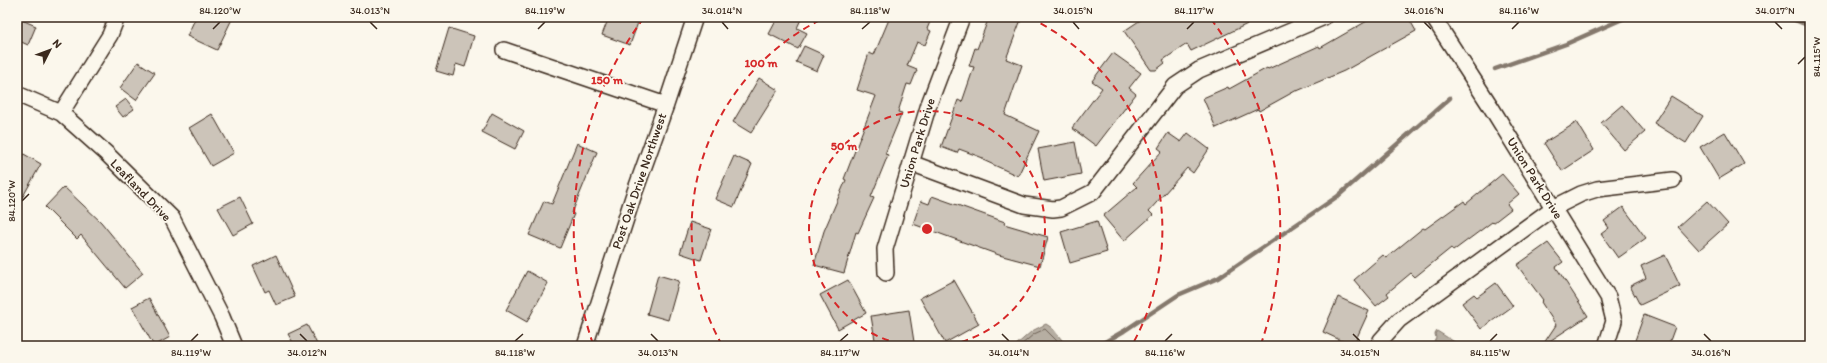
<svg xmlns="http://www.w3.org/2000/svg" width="1827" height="363" viewBox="0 0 1827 363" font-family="Itim,sans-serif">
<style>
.water{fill:#b6aea2;stroke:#85796d}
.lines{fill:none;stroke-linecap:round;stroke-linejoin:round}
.shore{stroke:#6c5f53;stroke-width:1}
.stream{stroke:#85796d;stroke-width:4.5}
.building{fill:#ccc4b9;stroke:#3b2a1e}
.minor-casing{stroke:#3b2a1e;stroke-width:18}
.minor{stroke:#fbf7ec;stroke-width:15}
.ticks{fill:none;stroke:#3b2a1e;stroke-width:1.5}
.ring{fill:none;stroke:#d62828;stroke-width:2;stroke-dasharray:7 5}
.labels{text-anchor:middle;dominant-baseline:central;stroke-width:3.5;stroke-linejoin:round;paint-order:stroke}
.street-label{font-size:13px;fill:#3b2a1e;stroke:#fbf7ec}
.centre{fill:#d62828;stroke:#fbf7ec;stroke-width:2}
.ring-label{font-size:12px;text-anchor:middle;font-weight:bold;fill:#d62828;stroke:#fbf7ec;stroke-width:3.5;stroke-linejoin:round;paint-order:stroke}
.neatline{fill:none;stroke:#3b2a1e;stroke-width:1.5}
.ticks-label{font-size:10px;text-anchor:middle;fill:#3b2a1e}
</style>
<rect width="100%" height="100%" fill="#fbf7ec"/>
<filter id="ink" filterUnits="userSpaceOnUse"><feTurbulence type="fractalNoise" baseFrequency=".025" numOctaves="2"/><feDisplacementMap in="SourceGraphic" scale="8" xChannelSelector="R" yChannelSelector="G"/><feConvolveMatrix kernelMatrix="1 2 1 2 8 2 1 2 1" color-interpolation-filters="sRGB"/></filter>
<g filter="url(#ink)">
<path class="water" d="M1046,324l6,4 15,18h-52l17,-15z
M1437,331l24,15h-29l4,-8 -1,-4z"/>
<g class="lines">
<path class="shore" d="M1020,346l14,-12 11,-5 17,17"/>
<path class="stream" d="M1787,17l23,9
M1495,69l71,-25 61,-27
M1098,346l26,-15 54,-36 40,-17 120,-82 112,-98"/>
</g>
<path class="building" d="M196,17h37l-16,33 -30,-14z
M609,17h31l-10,28 -28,-10z
M778,17h24l-5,11 10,5 -9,16 -29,-15z
M890,17h42l-5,12 4,2 -6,14 -8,-3 -10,24 10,4 -6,15 -4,-1 -9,28 4,1 -17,41 3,1 -17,42 3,1 -16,35 -2,-1 -12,41 -30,-8 10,-34 22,-51 -2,-1 32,-83 -19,-6 12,-37 5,2z
M989,17h33l-16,42 16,6 -17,50 34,16 -21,45 -35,-16v-2l-24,-9 -2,4 -16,-6 17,-47 4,2 12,-35 -5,-1 6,-18 2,1z
M1145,17h117l-71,34 -4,-7 -24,16 2,3 -9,7h-5l-27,-39z
M1374,17h34l8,14 -72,40 -47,20v-1l-38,21 -1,-2 -42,19 -13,-30 25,-11 1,2 38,-21 1,1 51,-23 1,2z
M17,18l19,8 -8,19 -11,-5z
M449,28l25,8 -9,31 -9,-3 -3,12 -17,-5z
M804,46l20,9 -7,16 -21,-9z
M1113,53l28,20 -12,15 7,6 -40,52 -24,-18 30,-40 -10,-7z
M138,62l17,11 -19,27 -16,-12z
M759,78l19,12 -27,43 -18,-11z
M1671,96l32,20 -17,27 -32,-20z
M126,99l8,10 -11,8 -8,-10z
M1622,105l23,27 -21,18 -23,-27z
M492,113l32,18 -9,18 -33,-17z
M212,114l22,39 -23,13 -22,-38z
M1577,122l17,28 -32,21 -18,-28z
M1725,132l19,32 -25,15 -19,-32z
M1168,133l13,9 7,-9 21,16 -16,24 -6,-5 -38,43 4,4 -29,26 -21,-25 34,-29 -4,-4 29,-32 -4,-3z
M1075,142l6,32 -37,7 -6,-32z
M577,143l20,9 -25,61 2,1 -14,34 -31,-13 15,-34 8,3z
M17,150l24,14 -24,43z
M734,156l18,8 -18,43 -19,-8z
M1502,174l17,20 -12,10 4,5 -18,14 -1,-1 -39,29 -2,-3 -36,29 -4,-4 -24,20 2,3 -13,10 -22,-26 29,-25 3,3 37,-30 2,1 39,-28 2,3z
M64,187l37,35 42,51 -18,15 -44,-53 -4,4 -32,-32z
M932,196l73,26 -1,2 44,13 -8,29 -41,-11 -86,-31 8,-23 8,3z
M240,197l13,27 -20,11 -15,-27z
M1707,201l21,23 -29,26 -21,-23z
M1623,207l23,31 -28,20 -17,-24 8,-6 -5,-7z
M1097,221l10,31 -37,11 -9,-31z
M690,222l21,7 -10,31 -21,-7z
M1548,243l15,19 -7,5 32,49 -46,30 14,-21 -15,-23 2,-2 -26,-35z
M276,255l19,42 -19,8 -7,-15 -4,2 -12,-26z
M1665,255l15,31 -40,19 -10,-19 16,-8 -5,-12z
M527,271l21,12 -21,39 -21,-12z
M658,275l21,6 -11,39 -21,-6z
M848,280l18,33 -28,16 -18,-34z
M954,280l25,44 -34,19 -25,-45z
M1496,283l17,23 -32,23 -19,-26 12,-9 3,3z
M1338,297l31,14 -16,35 -30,-14z
M149,298l21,39 -16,9 -22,-39z
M909,310l5,32 -38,4 -5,-30z
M1644,315l31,12 -7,19h-35z
M307,325l11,21h-23l-7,-12z"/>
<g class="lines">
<defs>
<path id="minor" d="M1433,17l58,90 117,190 6,24 -8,25
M504,50l162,55
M17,94l44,19 45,40 66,65 50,99 12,29
M61,113l49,-78 7,-18
M911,163l113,42 29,4 8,-1 32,-16 82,-106 24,-16 125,-53
M886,273l-1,-24 44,-145 33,-87
M585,346l48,-149 33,-92 29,-88
M1378,346l3,-6 18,-20 154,-112 28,-14 16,-5 76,-9"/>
</defs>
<use href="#minor" class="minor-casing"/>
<use href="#minor" class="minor"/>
</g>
</g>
<path class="ticks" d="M370,22l7,7M722,22l6,7M1073,22l6,7M1424,22l7,7M1775,22l7,7M213,29l7,-7M538,29l7,-7M862,29l8,-7M1187,29l7,-7M1512,29l7,-7M1798,64l7,-7M22,201l7,-7M300,334l7,7M651,334l7,7M1002,334l7,7M1353,334l7,7M1704,334l7,7M191,341l7,-7M515,341l8,-7M840,341l8,-7M1165,341l7,-7M1490,341l7,-7"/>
<g class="ring">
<path d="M912 346A118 118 0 1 1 942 346"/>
<path d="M722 345A235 235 0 0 1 824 18M1030 18A235 235 0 0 1 1132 345"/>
<path d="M593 344A353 353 0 0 1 643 19M1211 19A353 353 0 0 1 1261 344"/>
</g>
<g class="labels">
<g class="street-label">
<text transform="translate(917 143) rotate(-73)">Union Park Drive</text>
<text transform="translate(1535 178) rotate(58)">Union Park Drive</text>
<text transform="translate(639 181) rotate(-71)">Post Oak Drive Northwest</text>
<text transform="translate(141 190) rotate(46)">Leafland Drive</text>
</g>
</g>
<circle cx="927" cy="229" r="6" class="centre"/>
<g class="ring-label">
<text x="761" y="67">100 m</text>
<text x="607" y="84">150 m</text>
<text x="844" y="150">50 m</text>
</g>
<rect width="1827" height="363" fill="none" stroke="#fbf7ec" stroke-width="44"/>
<g transform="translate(50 50) rotate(48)" stroke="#fbf7ec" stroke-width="3" paint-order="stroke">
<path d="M0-3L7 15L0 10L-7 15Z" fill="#3b2a1e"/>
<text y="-6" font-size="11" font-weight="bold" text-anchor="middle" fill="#3b2a1e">N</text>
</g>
<rect x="22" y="22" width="1783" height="319" class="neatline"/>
<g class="ticks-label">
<text x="220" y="14">84.120°W</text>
<text x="370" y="14">34.013°N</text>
<text x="545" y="14">84.119°W</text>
<text x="722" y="14">34.014°N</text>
<text x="870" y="14">84.118°W</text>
<text x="1073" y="14">34.015°N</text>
<text x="1194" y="14">84.117°W</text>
<text x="1424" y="14">34.016°N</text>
<text x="1519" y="14">84.116°W</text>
<text x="1775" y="14">34.017°N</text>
<text transform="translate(1816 57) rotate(-90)" y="4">84.115°W</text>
<text transform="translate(11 201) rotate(-90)" y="4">84.120°W</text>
<text x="191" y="356">84.119°W</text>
<text x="307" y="356">34.012°N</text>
<text x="515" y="356">84.118°W</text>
<text x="658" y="356">34.013°N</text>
<text x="840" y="356">84.117°W</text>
<text x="1009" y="356">34.014°N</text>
<text x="1165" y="356">84.116°W</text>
<text x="1360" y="356">34.015°N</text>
<text x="1490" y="356">84.115°W</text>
<text x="1711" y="356">34.016°N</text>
</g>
</svg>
